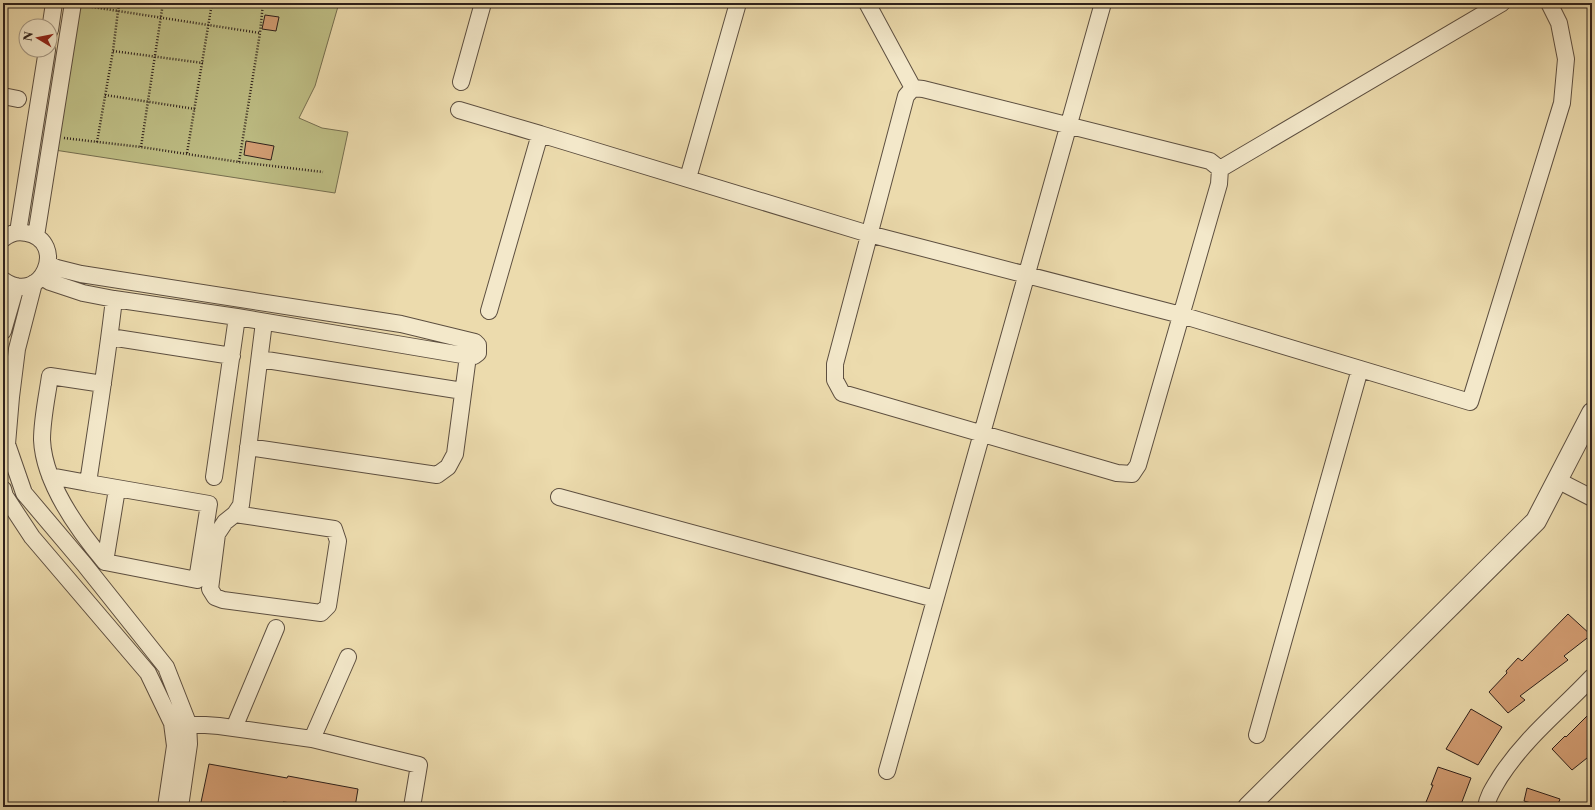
<svg xmlns="http://www.w3.org/2000/svg" width="1595" height="810" viewBox="0 0 1595 810" font-family="'Libre Caslon Text',serif">
<style>
.green{fill:#bebe85;stroke:#766f50}
.building{fill:#d49f75;stroke:#2d201b}
.lines{fill:none;stroke-linecap:round;stroke-linejoin:round}
.minor-casing{stroke:#5d4f40;stroke-width:18}
.tertiary-casing{stroke:#5d4f40;stroke-width:22}
.path{stroke:#2d201b;stroke-width:2.5;stroke-dasharray:1 2;stroke-linecap:butt}
.minor{stroke:#f3e8ca;stroke-width:16}
.tertiary{stroke:#f3e8ca;stroke-width:20}
</style>
<rect width="100%" height="100%" fill="#ecdbad"/>
<filter id="stains"><feTurbulence type="fractalNoise" baseFrequency=".005" numOctaves="4"/><feColorMatrix values="0 0 0 0 .2 0 0 0 0 .09 0 0 0 0 .02 0 0 0 .5 -.17"/></filter>
<radialGradient id="worn" r=".72"><stop offset=".6" stop-color="#630" stop-opacity="0"/><stop offset="1" stop-color="#630" stop-opacity=".3"/></radialGradient>
<path class="green" d="M73,3h266l-24,83 -16,32 23,10 26,4 -13,61 -287,-44z"/>
<path class="building" d="M265,15l14,2 -3,14 -14,-2z
M246,141l28,5 -3,14 -27,-5z
M1568,614l23,21 -27,21 4,4 -48,36 5,4 -17,13 -19,-21 18,-19 -1,-2 12,-13 4,3z
M1471,709l31,18 -24,38 -32,-16z
M1592,711v43l-20,16 -20,-21 13,-13 1,1z
M209,764l78,14 1,-2 70,13 -3,18h-28l-44,-5v5h-83z
M1438,767l33,11 -11,29h-36l9,-22h-2z
M1527,788l33,11 -3,8h-27l1,-4 -7,-2z"/>
<g class="lines">
<defs>
<path id="minor" d="M867,3l46,85 -7,8 -71,268v16l7,13 275,80 15,1 6,-9 81,-281 1,-15 282,-166
M50,30l4,-27
M461,82l22,-79
M913,88l10,1 287,72 10,8
M3,96l15,3
M459,110l81,24
M688,178l50,-175
M18,232l29,-182
M36,236l37,-233
M3,239c7,-6 15,-8 23,-6 43,8 16,75 -23,47
M42,277l8,5 33,11 31,6 123,18 231,39h6l4,-3v-8l-3,-3 -74,-18 -320,-50 -24,-6 -9,-4
M34,283l-17,66 -6,48 -4,47 17,49 60,71 82,103 22,56 1,21 -9,63
M489,311l51,-177 329,100 312,81 289,87 92,-299 4,-44 -7,-36 -10,-20
M3,331l13,-45
M110,337l122,19
M260,359l203,32
M103,384l-53,-8c-3,21 -8,43 -8,64 2,43 36,90 63,122l92,18 12,-76 -121,-21c9,-61 19,-122 26,-184
M248,447l189,28 11,-8 7,-13 13,-98
M50,476l38,7
M214,477l23,-160
M1557,480l35,18
M3,489l2,7 27,41 116,136 24,50 3,23 -9,61
M559,497l376,102
M235,514l99,15 4,12 -10,65 -7,7 -98,-13 -8,-3 -5,-8 7,-55 8,-12 10,-8 6,-9 23,-183
M105,562l12,-73
M178,723l41,3 93,13 107,26 -7,42
M234,728l42,-100
M1257,735l103,-366
M312,739l36,-82
M887,771l216,-768
M1486,807c2,-12 8,-20 14,-30 26,-40 60,-66 92,-100"/>
<path id="tertiary" d="M1248,807l288,-286 56,-108"/>
</defs>
<use href="#minor" class="minor-casing"/>
<use href="#tertiary" class="tertiary-casing"/>
<path class="path" d="M244,3l18,3
M86,6l174,27
M113,51l90,12
M105,95l90,14
M64,138l77,9 98,15 84,10
M97,142l16,-91 6,-48
M141,147l22,-144
M187,153l25,-150
M239,162l21,-129 3,-30"/>
<use href="#minor" class="minor"/>
<use href="#tertiary" class="tertiary"/>
</g>
<rect width="1595" height="810" fill="none" stroke="#ecdbad" stroke-width="16"/>
<rect x="4" y="4" width="1587" height="802" fill="none" stroke="#2d201b" stroke-width="2"/>
<rect x="8" y="8" width="1579" height="794" fill="none" stroke="#2d201b"/>
<g transform="translate(38 38) rotate(280)"><circle r="19" fill="#f3e8ca" stroke="#a49884"/>
<path d="M0-3L7 15L0 10L-7 15Z" fill="#8f2418"/>
<text y="-6" font-size="11" font-weight="bold" text-anchor="middle" fill="#2d201b">N</text>
</g>
<rect width="100%" height="100%" filter="url(#stains)"/>
<rect width="100%" height="100%" fill="url(#worn)"/>
</svg>
